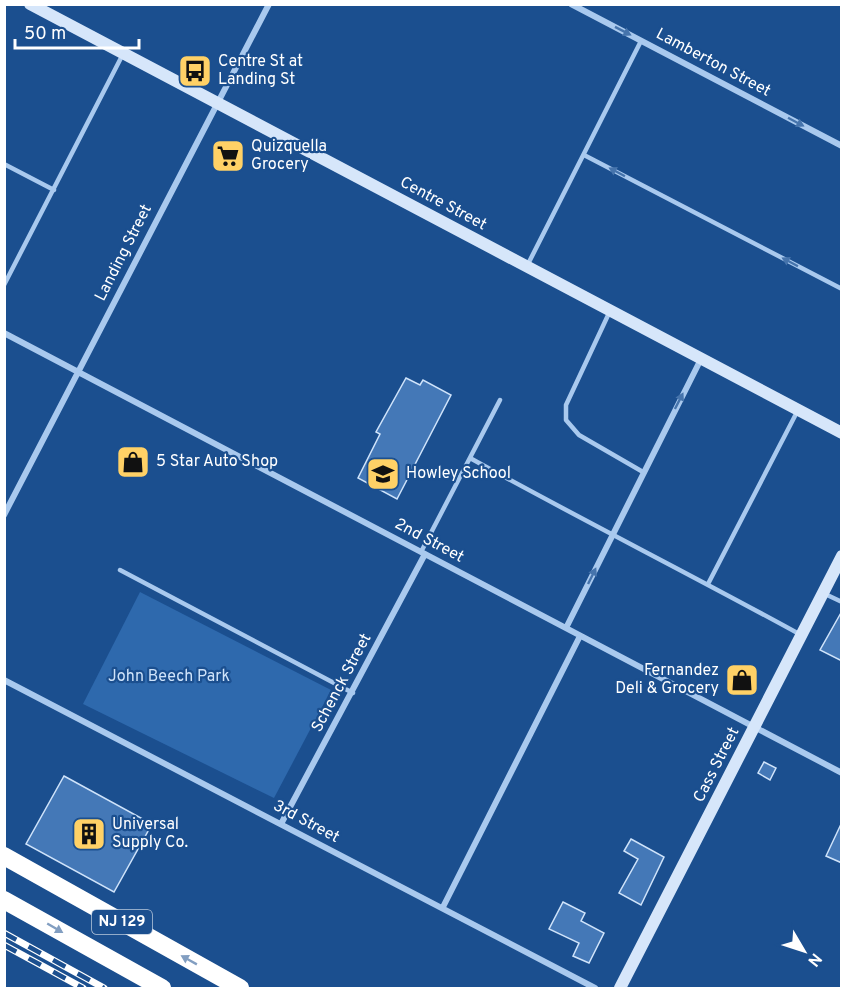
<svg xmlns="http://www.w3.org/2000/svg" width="846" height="993" viewBox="0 0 846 993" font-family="Overpass,sans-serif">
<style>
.green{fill:#2e69ad}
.building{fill:#4478b7;stroke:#cfe3fa;stroke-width:1.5}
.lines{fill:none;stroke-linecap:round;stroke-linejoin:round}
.lane{stroke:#a9c9ee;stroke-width:4.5}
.street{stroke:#a9c9ee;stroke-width:6}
.secondary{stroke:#d6e6fa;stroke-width:12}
.highway{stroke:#fff;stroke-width:18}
.rail-casing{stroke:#fff;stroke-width:7}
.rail{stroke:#1b4f8f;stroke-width:4.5;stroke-dasharray:14;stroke-linecap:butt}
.oneway{fill:#4674ac}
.oneway2{fill:#829ec1}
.labels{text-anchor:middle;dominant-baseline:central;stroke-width:4.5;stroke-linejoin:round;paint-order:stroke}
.shield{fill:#1b4f8f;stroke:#bbcadd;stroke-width:1.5}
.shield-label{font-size:15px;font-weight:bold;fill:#fff}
.poi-label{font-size:16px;fill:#fff;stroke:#1b4f8f;text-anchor:start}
.street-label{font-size:16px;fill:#fff;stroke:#1b4f8f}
.park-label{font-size:16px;fill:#cfe3fa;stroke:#1b4f8f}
</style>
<rect width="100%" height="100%" fill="#1b4f8f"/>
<path class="green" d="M140,592l191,98 -57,108 -191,-94z"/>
<path class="building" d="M406,378l14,7 3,-5 28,15 -54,104 -39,-21 22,-44 -4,-2z
M842,611v50l-22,-11z
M764,762l12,6 -6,12 -12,-7z
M64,776l88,48 -38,68 -88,-48z
M842,822v41l-16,-7z
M631,839l33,18 -23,48 -22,-12 19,-34 -14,-8z
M563,902l22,11 -4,8 23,12 -15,30 -16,-7 6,-13 -30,-14z"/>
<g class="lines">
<path class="lane" d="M584,155l258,134
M4,164l50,26
M527,266l114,-225
M4,285l119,-231
M610,311l-44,94v15l13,15 64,37
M470,458c110,61 222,117 331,177
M421,552l79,-152
M120,570l233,123
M708,584l89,-172
M825,594l17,8"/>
<path class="street" d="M571,4l271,142
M4,333l838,440
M4,515l265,-511
M566,628l135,-269
M4,680l591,308
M281,824l144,-270
M443,907l137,-271"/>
<path class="secondary" d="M30,4l812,429
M620,988l222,-432"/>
<path class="highway" d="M4,856l236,132
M4,900l158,88"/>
<defs>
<path id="rail" d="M4,933l100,55
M4,945l79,43"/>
</defs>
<use href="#rail" class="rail-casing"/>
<use href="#rail" class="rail"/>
</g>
<defs><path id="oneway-solid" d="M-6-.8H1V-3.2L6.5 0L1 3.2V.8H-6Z" transform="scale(1.5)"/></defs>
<g class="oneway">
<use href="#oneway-solid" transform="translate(623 31) rotate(27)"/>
<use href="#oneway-solid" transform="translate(796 122) rotate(28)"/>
<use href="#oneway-solid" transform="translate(617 172) rotate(-152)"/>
<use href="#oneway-solid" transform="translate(790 262) rotate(-152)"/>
<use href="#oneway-solid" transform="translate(679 401) rotate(-63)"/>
<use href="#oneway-solid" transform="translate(592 576) rotate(-64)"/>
</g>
<g class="oneway2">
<use href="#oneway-solid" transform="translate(55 928) rotate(30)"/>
<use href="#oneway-solid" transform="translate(189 960) rotate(-151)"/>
</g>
<defs>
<symbol id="bus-square" viewBox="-11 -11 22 22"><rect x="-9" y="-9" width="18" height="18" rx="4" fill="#ffd166" stroke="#1b4f8f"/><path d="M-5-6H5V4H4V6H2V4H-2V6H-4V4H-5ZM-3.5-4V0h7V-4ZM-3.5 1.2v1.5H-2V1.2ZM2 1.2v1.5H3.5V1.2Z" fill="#111"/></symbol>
<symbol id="supermarket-square" viewBox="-11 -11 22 22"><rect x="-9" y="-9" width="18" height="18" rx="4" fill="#ffd166" stroke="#1b4f8f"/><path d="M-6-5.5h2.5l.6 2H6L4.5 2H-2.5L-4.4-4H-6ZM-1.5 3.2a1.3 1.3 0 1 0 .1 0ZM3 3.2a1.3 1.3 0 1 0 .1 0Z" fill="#111"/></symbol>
<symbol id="shop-square" viewBox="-11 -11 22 22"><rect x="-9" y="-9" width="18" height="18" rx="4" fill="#ffd166" stroke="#1b4f8f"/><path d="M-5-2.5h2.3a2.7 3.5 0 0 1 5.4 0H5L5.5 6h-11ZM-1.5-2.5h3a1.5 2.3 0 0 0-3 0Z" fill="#111"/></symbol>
<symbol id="school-square" viewBox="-11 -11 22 22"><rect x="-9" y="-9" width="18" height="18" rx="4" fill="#ffd166" stroke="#1b4f8f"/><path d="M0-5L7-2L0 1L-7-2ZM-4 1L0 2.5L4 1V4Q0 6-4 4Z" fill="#111"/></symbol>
<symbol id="building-square" viewBox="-11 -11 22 22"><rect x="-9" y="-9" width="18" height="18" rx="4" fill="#ffd166" stroke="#1b4f8f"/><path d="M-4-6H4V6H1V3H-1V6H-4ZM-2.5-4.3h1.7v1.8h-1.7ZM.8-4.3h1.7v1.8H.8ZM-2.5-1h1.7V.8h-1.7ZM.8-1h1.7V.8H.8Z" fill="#111"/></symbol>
</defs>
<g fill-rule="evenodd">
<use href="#bus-square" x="176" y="52" width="38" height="38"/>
<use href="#supermarket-square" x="209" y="137" width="38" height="38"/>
<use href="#shop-square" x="114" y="443" width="38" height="38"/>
<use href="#school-square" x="364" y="455" width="38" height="38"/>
<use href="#shop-square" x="723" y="661" width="38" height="38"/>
<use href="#building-square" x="70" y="815" width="38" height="38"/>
</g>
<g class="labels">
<rect class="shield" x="92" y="910" width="60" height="24" rx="4.5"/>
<g class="shield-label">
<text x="122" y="922">NJ 129</text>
</g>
<g class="poi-label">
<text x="218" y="62">Centre St at<tspan x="218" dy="18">Landing St</tspan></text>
<text x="251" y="147">Quizquella<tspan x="251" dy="18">Grocery</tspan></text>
<text x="156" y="462">5 Star Auto Shop</text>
<text x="406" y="474">Howley School</text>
<text x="719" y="671" text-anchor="end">Fernandez<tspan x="719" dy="18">Deli &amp; Grocery</tspan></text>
<text x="112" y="825">Universal<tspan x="112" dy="18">Supply Co.</tspan></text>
</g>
<g class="street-label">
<text transform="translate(713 63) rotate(28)">Lamberton Street</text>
<text transform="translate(443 204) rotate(28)">Centre Street</text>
<text transform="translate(124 253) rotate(-63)">Landing Street</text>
<text transform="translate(429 541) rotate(28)">2nd Street</text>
<text transform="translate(342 683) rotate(-62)">Schenck Street</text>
<text transform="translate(717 765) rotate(-63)">Cass Street</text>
<text transform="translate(306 822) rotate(28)">3rd Street</text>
</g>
<g class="park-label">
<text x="169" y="677">John Beech Park</text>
</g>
</g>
<rect width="846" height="993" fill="none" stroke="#ffffff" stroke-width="12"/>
<g transform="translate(804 951) rotate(129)" stroke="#1b4f8f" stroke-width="4.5" paint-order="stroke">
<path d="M0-4.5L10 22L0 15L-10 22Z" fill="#ffffff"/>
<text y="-9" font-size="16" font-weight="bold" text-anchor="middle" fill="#ffffff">N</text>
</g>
<path d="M15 39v9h124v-9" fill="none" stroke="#ffffff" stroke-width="3"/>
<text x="24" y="39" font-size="18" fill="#ffffff" stroke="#1b4f8f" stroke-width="4.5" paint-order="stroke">50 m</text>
</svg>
